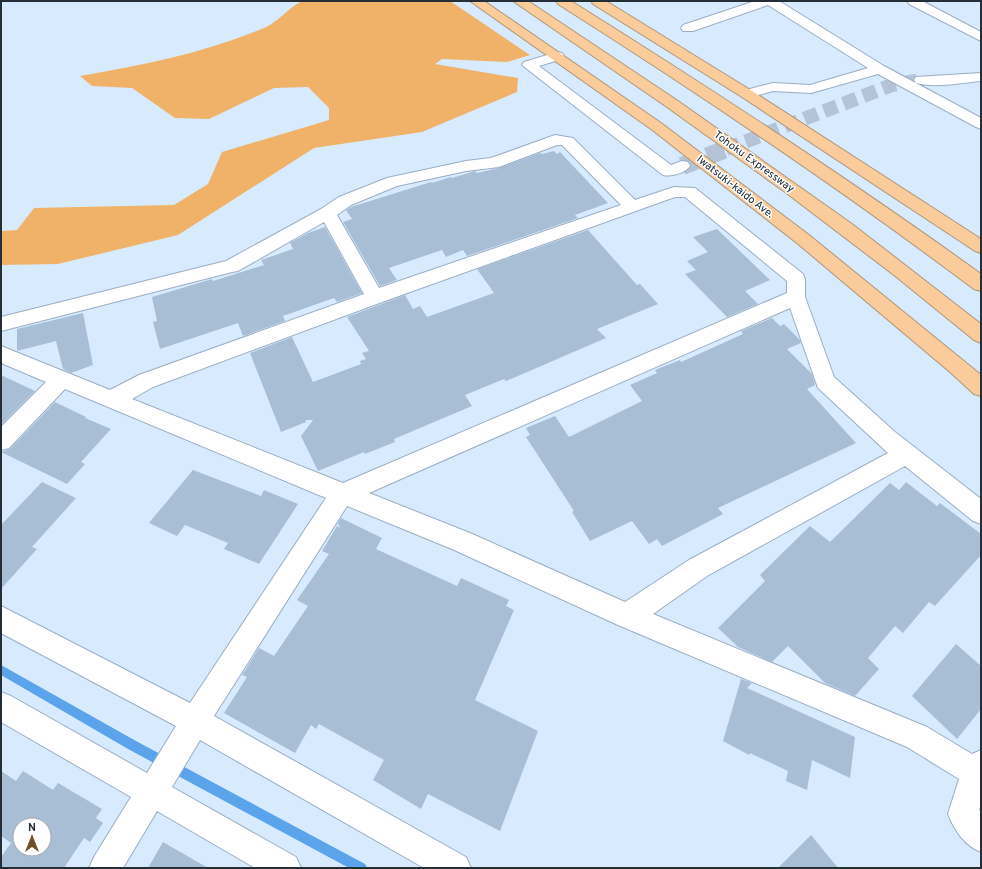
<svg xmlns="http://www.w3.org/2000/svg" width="982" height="869" viewBox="0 0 982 869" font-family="Overpass,sans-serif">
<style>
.green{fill:#f0b269}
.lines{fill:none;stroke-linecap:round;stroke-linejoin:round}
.stream{fill:#5ba3eb;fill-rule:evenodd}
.building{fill:#a8bed5;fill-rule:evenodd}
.street-tunnel-far1{stroke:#b4c4d6;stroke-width:14;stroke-dasharray:14 7;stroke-linecap:butt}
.street-tunnel{stroke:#b4c4d6;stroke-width:18;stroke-dasharray:18 9;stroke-linecap:butt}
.street-casing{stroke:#99aec5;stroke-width:2}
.highway-casing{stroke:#af9578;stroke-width:2}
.street{fill:#fff;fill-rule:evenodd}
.highway{fill:#facc9b;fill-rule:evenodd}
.labels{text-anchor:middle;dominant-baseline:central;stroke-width:3;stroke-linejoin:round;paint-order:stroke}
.far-street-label{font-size:11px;fill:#252e37;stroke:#fff}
</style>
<rect width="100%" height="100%" fill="#d8eafe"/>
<path class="green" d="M302,1h148l80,54 -23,7 -65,-3 -7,5 83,14 -1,14 -95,40 -108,16 -136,87 -120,29 -57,1v-34l16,-1 17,-22 140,-3 34,-21 14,-32 107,-32v-12l-21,-21 -34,1 -65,31 -34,-1 -43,-30 -40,-2 -12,-10c63,-11 125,-23 184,-48 14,-6 24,-20 38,-27z"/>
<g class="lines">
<path class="stream" d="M1,665l135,76 229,123 2,4h-18l-221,-119 -127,-74z"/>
</g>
<path class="building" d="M554,151l3,3 3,-2 48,51 -33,12 3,3 -111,38 -4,-6 -17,7 -4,-7 -53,18 8,12 -17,6 -37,-64 9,-3 -6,-9 5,-3 80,-25 1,1 19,-6 1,1 23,-7 2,2 22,-5 41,-15 2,1z
M325,227l37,66 -25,9 -3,-4 -51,18 2,5 -42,15 -5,-13 -78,26 -7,-27 4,-1 -5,-24 60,-18 1,2 51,-16 -3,-5 32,-11 -3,-6 18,-10z
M717,229l53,51 -25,11 13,13 -31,13 -42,-43 11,-4 -9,-9 21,-9 -15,-15z
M588,230l49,55 3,-1 18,20 -61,25 9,9 -100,43 -2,-2 -39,16 7,11 -78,33 1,3 -30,12 -1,-2 -46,19 -17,-35 12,-16h-7v2l-25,10 -31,-79 42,-16 21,45 48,-18 -1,-3 6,-2 -4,-6 7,-2 -22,-34 58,-22 8,14 7,-3 7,11 67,-24 -17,-24z
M83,313l10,52 -22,8 -8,-4 -7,-28 -39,10v-22z
M772,318l8,8 4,-2 16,16 1,3 -14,6 25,25 3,11 -8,4 49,54 -138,65 5,6 -61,32 -5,-7 -8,5 -17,-23 -42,20 -18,-29 2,-1 -48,-74 4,-2 -4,-7 29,-12 14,21 73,-36 -12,-16 27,-12 -2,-3 25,-10 1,2 62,-28 -2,-3z
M1,375l34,16 -34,34z
M55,402l31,15 -1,1 26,11 -30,33 4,2 -18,20 -66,-32 9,-3z
M193,470l68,26 3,-6 34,14 -39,60 -35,-15 4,-6 -43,-18 -8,11 -28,-13z
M42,482l34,16 -44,49 5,2 -36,40v-64z
M906,482l31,24 3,-3 41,31v21l-46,51 -6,-4 -26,31 -8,-7 -27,32 11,11 -24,27 -30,-13 -37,-37 -16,16 -34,-15 -20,-19 47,-47 -5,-6 50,-49 20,16 60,-59 9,7z
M341,518l41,20 -6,11 81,37 4,-8 48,22 -3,6 8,4 -39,90 63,31 -38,100 -72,-37 -7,15 -48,-29 11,-20 -65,-36 -3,5 -5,-4 -16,28 -71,-40 23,-36 -5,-2 17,-27 15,8 34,-50 -11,-6 32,-46 -7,-3 15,-25 3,2 -2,-5z
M956,644l25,22v43l-24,30 -45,-43z
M741,679l11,4 -5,5 108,49 -5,41 -38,-18 -5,30 -21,-9 2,-10 -38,-18 -1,2 -26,-14z
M1,771l15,10 7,-10 30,19 5,-7 44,26 -6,9 7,5 -13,19 -6,-4 -20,30h-63v-11l10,-14 -10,-7zM20,825h24v24h-24z
M811,835l27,33h-60z
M163,842l45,26h-60z"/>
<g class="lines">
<path class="street-tunnel-far1" d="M726,149l166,-64 29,-5"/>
<path class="street-tunnel" d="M682,166l47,-18"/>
<defs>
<path id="street" d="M755,1h24l105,65 97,52v11l-5,-2 -98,-53 -67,19 -38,-2 -26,7 -5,-1 -2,-3 2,-3 31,-8 37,2 58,-17 -100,-63 -75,26h-10l-2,-3 2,-3z
M907,1h15l59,31v9l-72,-37z
M557,52l5,1 2,3 -2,3 -23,7 132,99 11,-4 6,1 2,4c-5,7 -18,11 -27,9l-141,-110 2,-3z
M981,73v8c-21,2 -45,7 -65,2l-2,-3 2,-3z
M555,135l18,3 62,62 39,-13 21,1 108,86 2,5v18l29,80 61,55 86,67v25l-8,-3 -68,-55 -198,110 -54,38 274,113 45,27 9,-4v55l-2,5 2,2v40c-16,-6 -27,-22 -33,-38l11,-35 -52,-32 -289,-122 -166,-76 -105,-43 -133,210 252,141 5,11h-47l-224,-128 -28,47 124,70 5,11h-46l-98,-57 -34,57h-34l5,-11 37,-60 -130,-75v-30l10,4 136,77 29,-47 -175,-93v-27l189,97 136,-205 -261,-109 -56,59 -8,2v-23l45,-45 -45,-19v-17l109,44 29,-15 225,-81 -40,-72 -86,49 -6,1 -231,59v-14l225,-56 95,-52 18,-12 48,-19 79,-17 25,-3zM557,145h5l59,60 -242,83 -42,-73 14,-10 46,-19 69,-15 33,-4zM675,197h10l102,84v12l-444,190 -211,-84 21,-12 229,-85zM790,308l28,80 70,65 -199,107 -64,42 -155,-69 -101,-40z"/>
<path id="highway" d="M470,1h14l177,122 148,112 172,140v21l-7,-2 -24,-22 -153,-129 -146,-114z
M513,1h15l150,100 174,123 129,100v19l-7,-3 -80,-65 -109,-83 -118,-85z
M556,1h15c139,87 277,177 410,273v17l-7,-2c-135,-101 -274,-195 -416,-285z
M591,1h15l146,90 229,148v14l-6,-2 -233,-154 -149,-93z"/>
</defs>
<use href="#street" class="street-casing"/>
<use href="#highway" class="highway-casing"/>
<use href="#street" class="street"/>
<use href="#highway" class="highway"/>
</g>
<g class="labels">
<g class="far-street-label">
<text transform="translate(754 162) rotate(36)">Tohoku Expressway</text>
<text transform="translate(735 187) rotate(38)">Iwatsuki-kaido Ave.</text>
</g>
</g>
<rect width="982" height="869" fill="none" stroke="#252e37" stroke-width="4"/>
<g transform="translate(32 837)"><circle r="19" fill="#ffffff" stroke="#a8abaf"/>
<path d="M0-3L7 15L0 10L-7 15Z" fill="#714f27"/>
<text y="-6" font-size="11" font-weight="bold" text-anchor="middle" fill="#252e37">N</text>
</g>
</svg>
